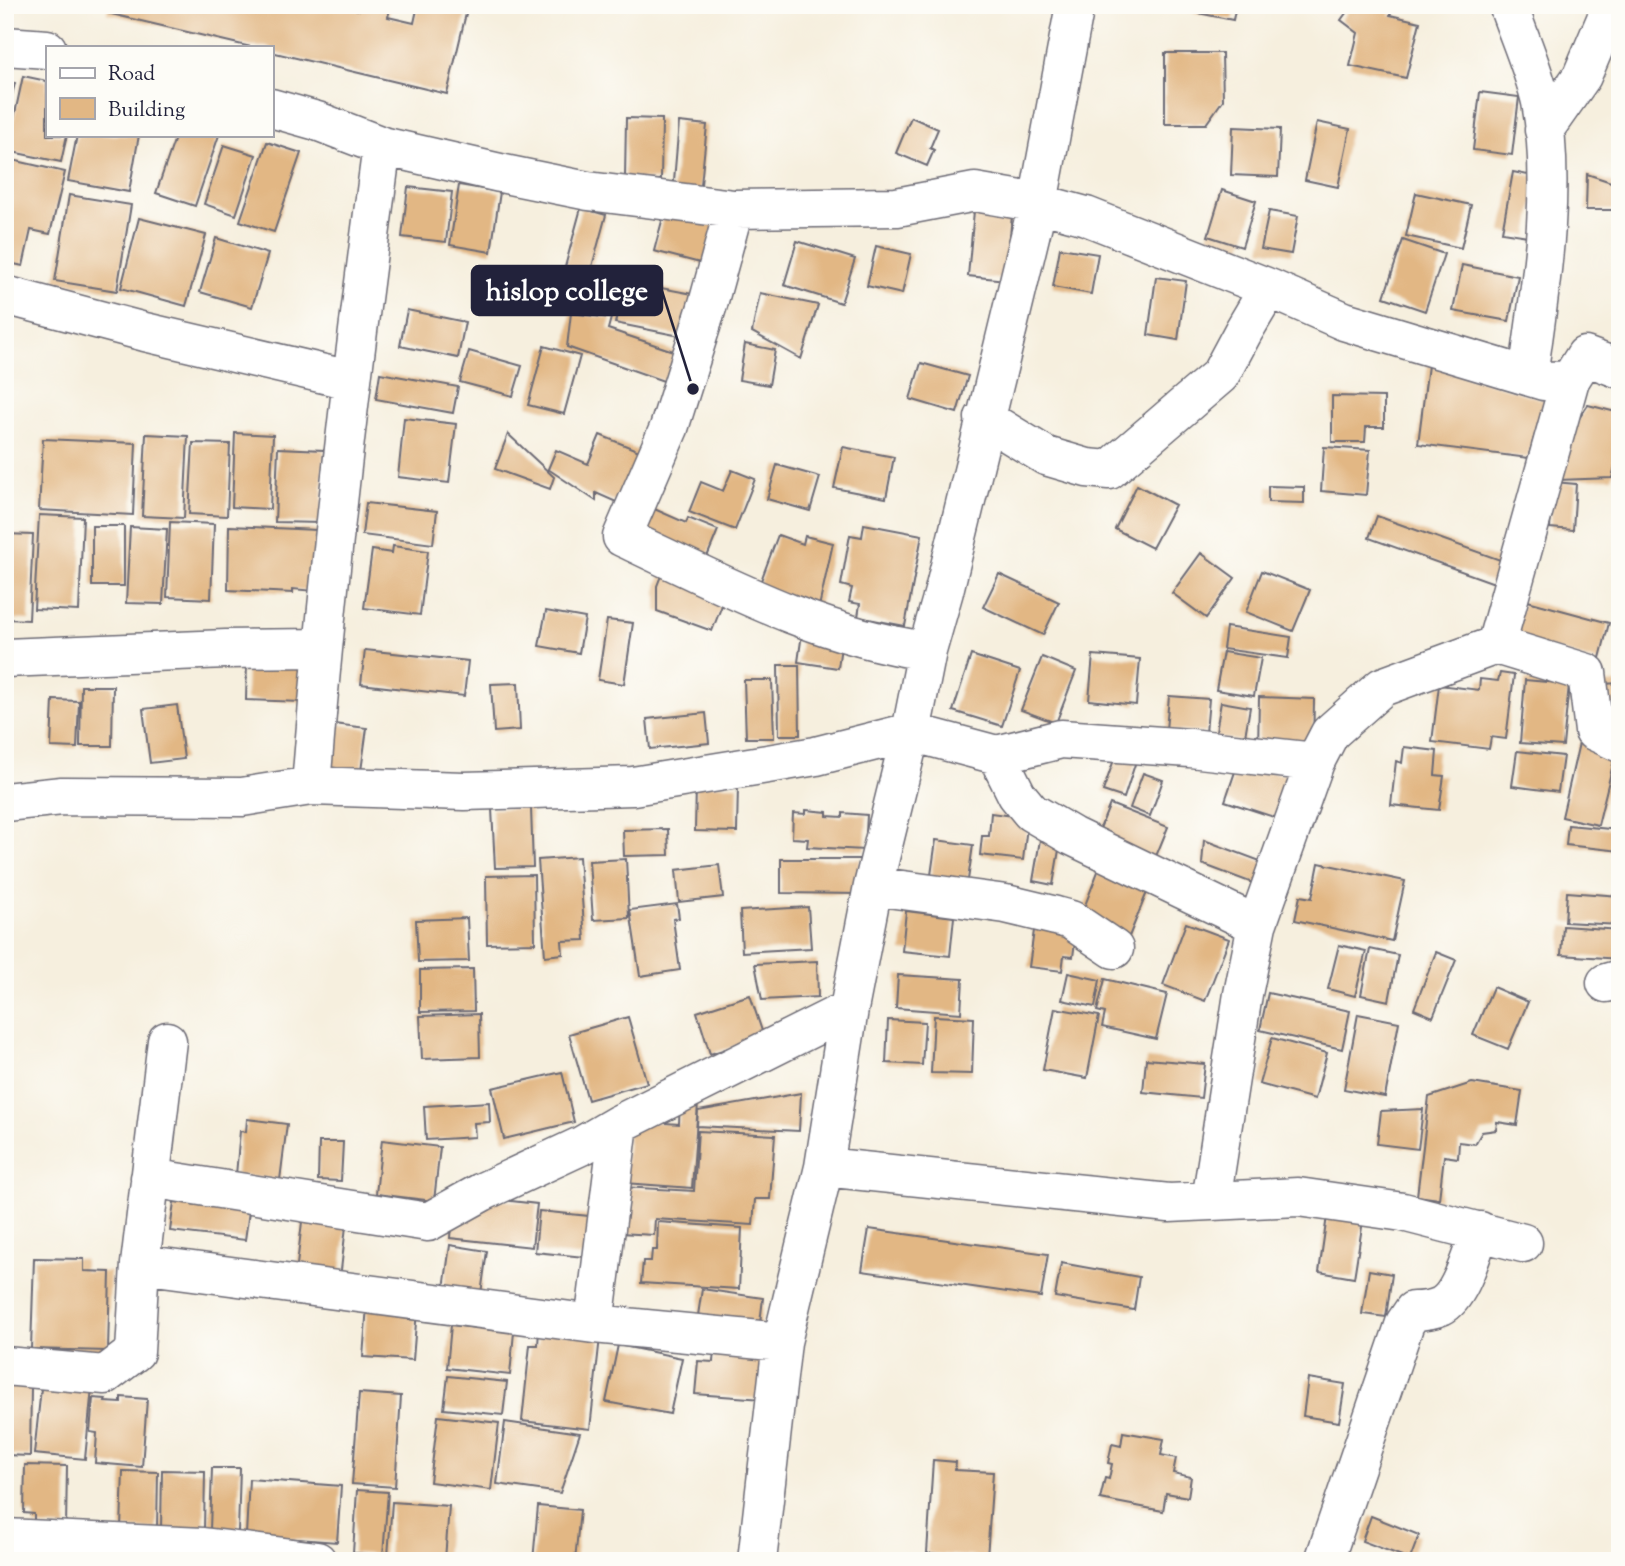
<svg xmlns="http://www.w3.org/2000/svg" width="1625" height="1566" viewBox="0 0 1625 1566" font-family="'Sorts Mill Goudy',serif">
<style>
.building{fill:#e2b784}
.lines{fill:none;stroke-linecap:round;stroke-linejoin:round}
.minor-casing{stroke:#6c6a74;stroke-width:41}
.minor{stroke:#fff;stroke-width:38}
.leader{fill:none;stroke:#22223b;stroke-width:2.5}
.callout-dot{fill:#22223b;stroke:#fdfcf7;stroke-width:2.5}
.callout{fill:#22223b;stroke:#22223b;stroke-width:2.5}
.callout-label{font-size:28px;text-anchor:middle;font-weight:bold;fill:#fff}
</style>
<rect width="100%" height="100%" fill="#fdfcf7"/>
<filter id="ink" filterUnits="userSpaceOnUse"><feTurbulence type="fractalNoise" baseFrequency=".0143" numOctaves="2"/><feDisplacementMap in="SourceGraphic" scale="14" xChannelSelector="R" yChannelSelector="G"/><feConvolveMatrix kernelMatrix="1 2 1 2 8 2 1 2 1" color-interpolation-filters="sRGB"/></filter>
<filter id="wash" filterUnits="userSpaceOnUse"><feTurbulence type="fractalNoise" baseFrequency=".00686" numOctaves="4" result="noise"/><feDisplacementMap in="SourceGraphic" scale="28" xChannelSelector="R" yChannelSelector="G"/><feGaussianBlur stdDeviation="1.57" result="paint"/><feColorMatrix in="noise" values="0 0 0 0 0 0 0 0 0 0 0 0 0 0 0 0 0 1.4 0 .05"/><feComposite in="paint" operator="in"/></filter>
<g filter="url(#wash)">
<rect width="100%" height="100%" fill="#f6efde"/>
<g id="blocks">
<path class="building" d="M109,5h230l20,5 1,-5h31l-3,12 26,6 4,-18h50l-21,89 -176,-42v-5h-20l-144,-34z
M1184,5h52l-3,15 -50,-10z
M1352,5h40l-2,10 30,7 -14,56 -56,-12 8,-33 -17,-13z
M1165,53h57l1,47 -17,24h-41z
M23,76l24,5v54h20l-6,27 -54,-11z
M5,81l10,2 -9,36h-1z
M1480,92l39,5 -7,58 -39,-5z
M911,117l27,12 -8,19 4,2 -7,16 -31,-13z
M626,118l36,1 -1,61 -36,-1z
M679,122l28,3 -7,70 -27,-2z
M1317,122l33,7 -12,58 -33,-7z
M1233,127l47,2 -2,48 -47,-2z
M77,135h62l-10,57 -61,-11z
M176,135h43l-24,71 -39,-13z
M267,142l34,11 -27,79 -34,-11z
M224,145l32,10 -20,60 -32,-11z
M8,159l57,13 -15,62 -19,-4 -8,36 -18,-4v-92z
M1513,172l25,5 -10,59 -26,-4z
M1587,174l33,11v25h-34z
M459,185l41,7 -9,60 -41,-7z
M408,187l44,5 -6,50 -44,-5z
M1222,190l34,11 -14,46 -34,-11z
M1416,193l55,12 -10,43 -55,-12z
M69,195l62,10 -14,86 -62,-10z
M666,206l50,13 -12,45 -50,-13z
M581,208l25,7 -19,70 -25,-7z
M974,211l38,4 -6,65 -38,-4z
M1269,211l29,5 -7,38 -30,-5z
M139,218l67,17 -20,71 -65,-18z
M216,238l52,16 -16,53 -52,-15z
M1403,240l41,14 -19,57 -41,-14z
M797,241l58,18 -14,44 -57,-18z
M876,246l35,8 -9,40 -35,-8z
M1060,248l38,6 -7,40 -38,-7z
M1462,265l56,11 -9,45 -56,-10z
M1156,277l30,4 -8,59 -30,-5z
M640,284l58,11 -8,43 -75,-15 4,-16 20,4z
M760,293l58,12 -17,54 -49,-27z
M407,310l58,12 -7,36 -58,-12z
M571,313l40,5 -3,11 74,25 -10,30 -105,-37z
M745,344l30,6 -6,35 -30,-5z
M544,346l36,10 -16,58 -36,-9z
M469,351l53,15 -9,30 -53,-14z
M921,363l47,13 -11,37 -47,-14z
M1428,365l117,35 -17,58 -110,-14z
M380,373l78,14 -5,26 -77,-14z
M1332,396l52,1v30h-18l-1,15h-33z
M1588,405l32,8v34l-8,31 -54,2 14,-51z
M404,418l52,6 -7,59 -51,-6z
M235,433l38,2 -3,74 -38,-2z
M146,434l42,2 -4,82 -42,-2z
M508,434l46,43 -4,12 -55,-20z
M600,435l54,22 -22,52 -36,-16v8l-48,-32 8,-19 32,14z
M43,439l93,4 -3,72 -94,-5z
M193,443l37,1 -3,72 -38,-2z
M843,447l51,10 -8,41 -52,-10z
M1324,447l46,3 -4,45 -45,-4z
M278,448l46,2 -3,73 -46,-1z
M777,465l43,12 -10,34 -43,-12z
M732,470l23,9 -20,51 -46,-18 12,-30 22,9z
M1554,482l22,2 -3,46 -23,-2z
M1137,485l38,20 -23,43 -37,-19z
M1268,486l36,1v16l-36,-1z
M366,503l71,8 -4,33 -71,-9z
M652,508l34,15 2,-5 30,12 -11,27 -67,-18z
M39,515l44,2 -4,94 -45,-2z
M1377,516l129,46 -9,22 -128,-46z
M170,522l44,2 -3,75 -44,-2z
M864,524l58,11 -17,91 -47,-9 2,-13 -11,-2 3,-14 -11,-3 9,-50 12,2z
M92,526h32v60h-32z
M229,526l88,4 -3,61 -21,-2v4l-65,-3z
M130,527l37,2 -4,75 -37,-1z
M5,534l28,1 -4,85 -24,-1z
M778,535l25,9 2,-8 28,7 -14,64 -60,-21z
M393,546l35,5 -8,64 -56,-7 8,-58 20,3z
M1201,553l34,25 -29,40 -34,-25z
M664,568l63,24 -15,39 -55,-20v-25z
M1262,571l48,19 -17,41 -47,-19z
M999,574l60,28 -16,33 -60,-28z
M1524,600l85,23 -10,39 -86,-23z
M546,611l39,7 -6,35 -40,-7z
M607,620l26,3 -9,61 -26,-4z
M803,626l40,5 -5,37 -40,-6z
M1226,627l65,10 -3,21 -65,-9z
M365,650l103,11 -4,35 -103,-12z
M1223,652l38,6 -7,38 -38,-6z
M971,655l49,16 -18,55 -49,-15z
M1093,655l47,4 -4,46 -47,-5z
M1042,657l34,14 -20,52 -35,-13z
M247,662l57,2 -1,38 -57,-2z
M778,665h21l1,70h-21z
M1500,673l14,2 -8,64 -15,-2 -2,12 -57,-7 7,-57 40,5 1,-11 18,2z
M744,680h28l2,58h-28z
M1525,680l44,4 -6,62 -43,-3z
M518,683l2,47 -26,2 -3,-48z
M1620,683v49l-7,-2 -1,-14h-9l-1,-32z
M81,686h32l-1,60h-32z
M1169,696l40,3 -3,34 -40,-3z
M1259,697l55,2 -1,52 -55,-1z
M53,700l26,1 -2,47 -26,-1z
M1221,702l29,5 -6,35 -29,-5z
M177,705l7,54 -34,4 -7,-54z
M706,713l3,30 -59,6 -3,-30z
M326,723l41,5 -6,43 -40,-5z
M1579,743l37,9 -18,73 -36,-8z
M1404,747l33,4 -2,24 9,1 -5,34 -48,-5 5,-44 6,2z
M1517,751l46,5 -5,36 -46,-6z
M1116,754l20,7 -12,37 -21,-7z
M1237,766l60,11 -14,43 -58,-19z
M1143,773l20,7 -13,36 -20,-8z
M696,785h42l-1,47 -42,-1z
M1110,804l58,23 -16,39 -58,-23z
M531,808l2,59 -38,1 -3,-59z
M806,810l21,2v4l16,1v-4l24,2 -2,35 -58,-3 1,-8 -16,-1 1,-25 13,1z
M991,813l37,5 -5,42 -43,-5 2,-19h7z
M1568,825l52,5v21l-54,-6z
M668,829l1,26 -45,1 -1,-26z
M1041,834l20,4 -8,47 -20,-4z
M936,840l37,5 -6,42 -37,-5z
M1204,840l67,25 -8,22 -61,-23z
M579,857l6,83 -23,1 1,13 -18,2 -7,-96z
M626,859l3,59 -36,2 -4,-59z
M781,859h79v35l-79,-1z
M1102,861l50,19 -26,64 -42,-36z
M1319,863l86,18 -13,60 -97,-21 5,-24 12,2z
M719,865l4,32 -44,5 -3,-32z
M534,875l1,68 -48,1 -1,-68z
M1567,892l53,4v29l-55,-3z
M677,904l2,14 -6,1 7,51 -40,6 -10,-66z
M808,907l3,41 -69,4 -2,-41z
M906,911l48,6 -4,39 -48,-5z
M467,918l2,43 -51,1 -2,-42z
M1035,923l41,11 -3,23 -9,-1 -2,15 -33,-4z
M1186,923l43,16 -24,62 -42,-16z
M1563,926l57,4v29l-59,-4z
M1339,945l27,6 -11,45 -27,-7z
M1370,949l28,6 -9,46 -28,-6z
M1436,952l20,8 -23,57 -19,-8z
M817,961l1,36 -56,3 -7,-36z
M473,969l1,42 -54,1v-42z
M1068,973l32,7 -5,27 -33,-7z
M898,975l65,4 -2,34 -65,-5z
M1105,979l62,15 -11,45 -54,-12 3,-14 -8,-2z
M1493,987l35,15 -20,47 -35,-14z
M1268,993l82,18 -8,38 -82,-19z
M750,995l14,42 -54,17 -13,-42z
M1055,1008l44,8 -12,62 -44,-8z
M479,1014l1,43 -58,2 -2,-43z
M1358,1014l41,8 -14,75 -41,-8z
M934,1016l40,2 -2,56 -41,-1z
M628,1017l19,66 -59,17 -19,-66z
M888,1020l37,2 -3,43 -36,-2z
M1272,1038l55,15 -12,46 -56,-15z
M1146,1059l59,5 -4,34 -58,-6z
M562,1072l12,50 -70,17 -12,-51z
M1472,1083l50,8 -5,34 -20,-3 -1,8 -14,2 -7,12 -16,-2 -1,16 -14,-2 -5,43 -22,-3 12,-99z
M801,1093l-2,38 -102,-5 1,-15z
M680,1101l18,2 -6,85 -67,-5 3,-50 22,-11 29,2z
M489,1102l1,20 -16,1 1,14 -49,3 -2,-34z
M1423,1109l-5,40 -41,-5 4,-33z
M247,1119l40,5 -7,56 -44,-5 4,-44 6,1z
M698,1131l77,4 -5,64h-15l-2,26 -98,-6 -1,16 -34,-2 2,-46 72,4z
M382,1140l58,7 -6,54 -58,-7z
M319,1142h24l-2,39 -23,-1z
M484,1198l53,6 -5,43 -82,-9 1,-14 11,1 2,-15z
M174,1202l75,9 -4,29 -75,-9z
M1328,1209l36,5 -10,64 -35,-6z
M539,1211l60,6 -5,41 -59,-6z
M303,1213l44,4 -7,62 -44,-5z
M658,1222l84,6 -3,61 -98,-6 2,-22h8l1,-11h5z
M869,1229l179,25 -7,43 -179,-26z
M450,1245l37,6 -7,50 -37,-5z
M34,1258l50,1v12l26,1 -2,79 -77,-2z
M1061,1263l78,14 -5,33 -79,-13z
M1369,1270l23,4 -6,43 -24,-3z
M702,1289l61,9 -4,33 -62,-9z
M367,1306l50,4 -4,50 -50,-3z
M451,1325l63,7 -4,43 -63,-7z
M539,1331l61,6 -10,92 -68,-8 8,-76h8z
M618,1345l64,13 -12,56 -64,-12z
M714,1350l52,3 -3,46 -68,-5 3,-33 15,1z
M448,1376l59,6 -4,33 -59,-6z
M1308,1378l37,6 -6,38 -36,-6z
M42,1379l50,8 -7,72 -51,-5z
M5,1386h26l-1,70 -25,-1z
M359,1393l42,3 -6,91 -43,-3z
M121,1397l26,2 -5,68 -47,-4 2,-30 -7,-1 3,-34 13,1 -1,3 16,1z
M438,1416l61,7 -8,67 -61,-8z
M505,1422l75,11 -20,60 -63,-9z
M1123,1432l41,7 -3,16 15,3 -3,15 18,4 -3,20 -22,-4 -3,18 -63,-12 5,-21 4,1 3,-15 -4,-1 4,-19 9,2z
M933,1460l23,2 -1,8 38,2 -6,86 -60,-5z
M5,1462h5l-2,60 -3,-1z
M25,1465l42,1 -1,62 -32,-2v-12l-10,-1z
M212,1468h28l-2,64 -28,-1z
M162,1470l43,1 -1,60 -43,-1z
M123,1471l35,1 -1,58 -36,-1z
M249,1479l92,7 -4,56 -91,-7z
M357,1490l31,2 -5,63 -30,-2z
M392,1502l57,4 -4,54 -57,-4z
M538,1506l42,4 -5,51h-42z
M1371,1516l48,19 -9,24 -48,-18z
M1259,1555l31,4 -1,2h-31z"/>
</g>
</g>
<g filter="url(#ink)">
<use href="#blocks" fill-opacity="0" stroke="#6c6a74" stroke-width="2"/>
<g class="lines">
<defs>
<path id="minor" d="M1508,5c11,32 26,65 33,97 16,87 -1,188 -13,274
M5,46l42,3
M271,108l46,13 65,25 118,27 88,18 146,18 163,-2 78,-15 63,11 48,13 183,72 75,33 200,60 26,-1 15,-24 35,13
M1544,130l38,-54 30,-71
M734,209l-26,95 -39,124 -47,109c98,46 196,99 305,114
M5,295l140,37 205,48
M1570,380l-74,265 91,28 7,58 26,12
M984,418l62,38 41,12 22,2 111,-95 23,-43 26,-44
M5,658l221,-9 96,-1
M997,755l20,40 14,17 41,24 185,89
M311,786c17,-214 42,-427 71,-640
M5,802l57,-6 180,1 69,-11 153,5 169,-5 183,-30 95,-24 86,23 64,-16 129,9 125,14 15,-29 52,-46 114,-42
M873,886l133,18 50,12 15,4 43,29
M1606,983l14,-4
M824,1167l345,36 129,-6 105,15 120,31
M150,1178l278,44 54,-30 101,-47 36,-21 230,-115
M1211,1201l32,-207 14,-69 58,-163
M140,1264l454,60 188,18
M594,1324l25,-200
M5,1366l100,9 30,-23 5,-88 27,-223
M5,1538l198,9 114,14
M757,1561l25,-219 42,-175 25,-158 24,-123 38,-154 16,-81 17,-60 94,-388 37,-198
M1324,1561l81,-238 8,-12c9,0 19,-1 28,-5 20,-10 31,-54 39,-75"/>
</defs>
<use href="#minor" class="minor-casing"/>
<use href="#minor" class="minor"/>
</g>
</g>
<path class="leader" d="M693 389L662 291"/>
<circle class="callout-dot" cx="693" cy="389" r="7"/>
<rect class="callout" x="472" y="266" width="190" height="49" rx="7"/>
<g class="callout-label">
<text x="567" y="300">hislop college</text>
</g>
<rect width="1625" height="1566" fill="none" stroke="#fdfcf7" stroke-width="28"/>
<rect x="46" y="46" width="228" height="91" fill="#fdfcf7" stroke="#a5a5ac" stroke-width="2"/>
<rect x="60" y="68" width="35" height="10" fill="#ffffff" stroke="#a5a5ac" stroke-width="2"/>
<text x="108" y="80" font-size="21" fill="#22223b">Road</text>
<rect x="60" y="98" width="35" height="21" fill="#e2b784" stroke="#a5a5ac" stroke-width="2"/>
<text x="108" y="116" font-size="21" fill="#22223b">Building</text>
</svg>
